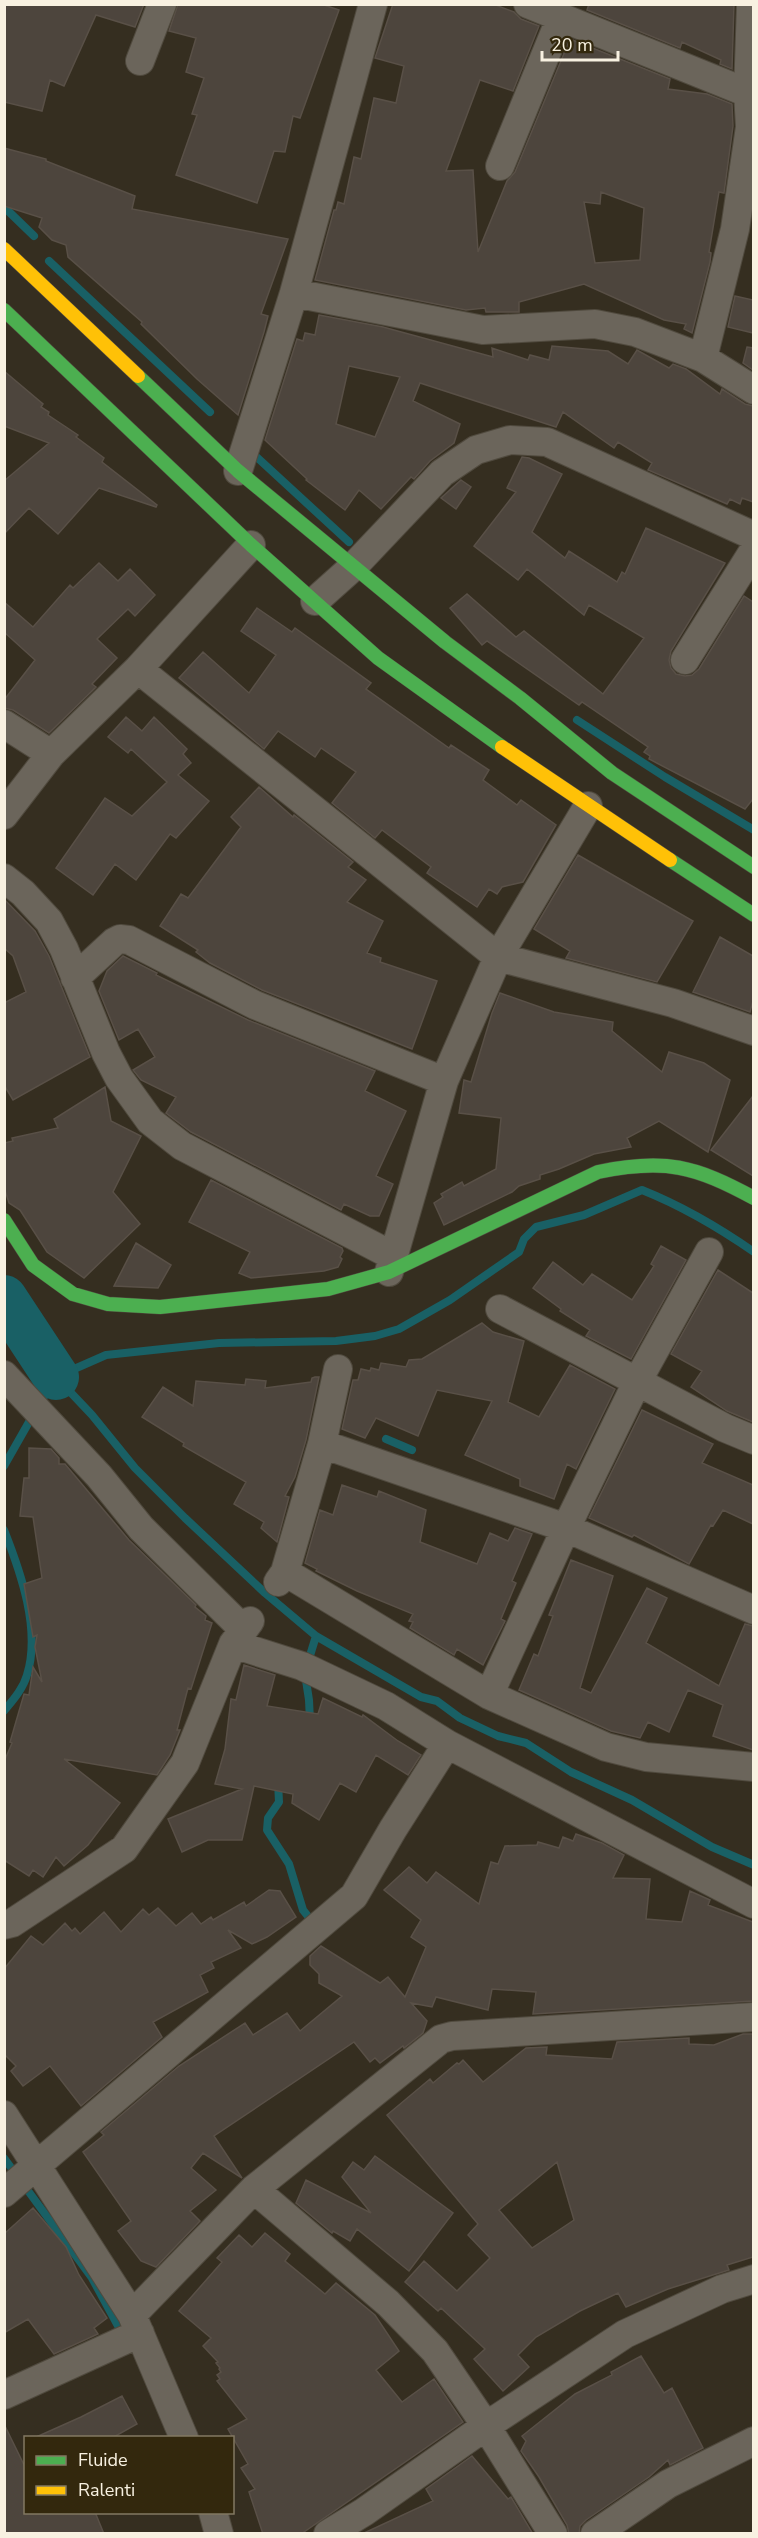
<svg xmlns="http://www.w3.org/2000/svg" width="758" height="2538" viewBox="0 0 758 2538" font-family="'Nunito Sans',sans-serif">
<style>
.lines{fill:none;stroke-linecap:round;stroke-linejoin:round}
.stream{stroke:#196065;stroke-width:8}
.river{stroke:#196065;stroke-width:46}
.building{fill:#4d453d;stroke:#595047;stroke-width:1.5;fill-rule:evenodd}
.street-casing{stroke:#504a3e;stroke-width:30}
.fast-casing{stroke:#504a3e;stroke-width:15}
.slow-casing{stroke:#504a3e;stroke-width:15}
.street{stroke:#6b655b;stroke-width:28}
.fast{stroke:#4caf50;stroke-width:14}
.slow{stroke:#ffc107;stroke-width:14}
</style>
<rect width="100%" height="100%" fill="#352e20"/>
<g class="lines">
<path class="stream" d="M4,207l30,29
M49,261l161,151
M250,451l99,91
M577,720l88,57 89,53
M56,1377l36,38 43,53 50,50 80,75 51,43 105,61 16,4 23,17 38,18 28,7 45,29 61,28 80,47 42,18
M39,1405l17,-28 50,-22 113,-12 117,-2 39,-5 24,-7 51,-29 69,-48 5,-13 12,-12 48,-12 58,-25c40,16 76,37 112,62
M386,1439l26,11
M4,1466l29,-51
M4,1530c17,43 37,100 23,145 -4,14 -14,25 -23,36
M308,1662l8,-26
M305,1674l4,26 1,21
M278,1782l1,20 -11,16 -1,12 22,34 14,46 8,10
M4,2158l88,120 31,57"/>
<path class="river" d="M4,1298l52,79"/>
</g>
<path class="building" d="M4,4h140l-9,23 -39,-12 -32,71 -14,-6 -8,31 -38,-9z
M178,4h143l18,6 -39,108 -7,-2 -8,36 -11,-1 -17,52 -81,-28 21,-60 -5,-1 12,-36 -18,-6 10,-34 -27,-7z
M393,4h100l21,8 7,7 18,7 -26,65 -33,-11 -34,91 27,-1 5,82 29,-71 8,-9 55,-133 100,40 -2,10 39,5 25,10 1,22 -9,67 -5,-1 -10,60 2,1 -1,9 -18,71 -8,-4 2,-5 -22,-4 -80,-36 -65,18v10h-33l-1,-4 -19,2 -151,-30 19,-70h2l2,-8 6,2 10,-47 7,2 13,-61 22,5 8,-37 -29,-8zM601,192l43,16 -4,52 -45,3 -11,-61 16,2z
M589,4h145l-2,65 -12,-5 1,-4 -39,-18 -2,6 -93,-38z
M4,148l42,11v2l89,35 -3,13 156,30 -27,75 7,2 -4,16 -26,83 -41,-36 -56,-55 1,-2 -74,-65 -2,-12 -14,-5 -13,-13 3,-9 -38,-12z
M735,296l18,4v33l-25,-6z
M319,315l64,12 110,30 -1,-9 36,12 2,-5 19,5 3,-14 56,5 20,13 9,-14 32,18 4,-4 13,5 34,25 2,-5 23,15 8,2v96l-11,-4 -2,6 -10,-5 -3,5 -79,-34 4,-7 -34,-21 -4,6 -51,-36 -7,15 -136,-44 -7,18 47,23 -6,19 -24,18 -16,18 -3,-2 -30,32 -22,-19 -14,20 -39,-30 1,-1 -42,-39 32,-101 6,2 2,-8 10,2zM349,366l51,11 -25,60 -39,-13z
M747,347l6,1v22l-10,-7z
M4,371l39,33 -2,3 8,5 -1,3 30,20 -2,2 28,21 -2,4 55,43 -1,2 -57,-19 -41,46 -29,-26 -25,26v-53l45,-38 -45,-17z
M522,457l7,1 33,16 -30,58 33,26 4,-7 48,31 5,-10 3,2 21,-46 79,35 -54,88 -2,9 2,8 5,6 9,2 7,-1 7,-6 45,-73 9,6v197l-8,10 -96,-50 1,-3 -6,-4 4,-5 -66,-45 -3,3 -92,-64 -5,4 -32,-37 17,-14 49,43 8,-6 79,63 41,-56 -55,-33 -5,10 -57,-46 -9,11 -44,-34 42,-54 -9,-4z
M461,480l10,7 -15,22 -15,-11z
M99,563l19,18 12,-12 25,26 -20,21 -7,-7 -31,30 20,19 -25,26 4,3 -47,46 -36,-23 -9,-2v-8l31,-40 -31,-28v-30l29,25 37,-42 3,3z
M257,608l35,24 3,-4 76,55 -5,6 83,59 2,-3 38,25 -6,10 34,25 4,-5 35,25 -33,57 -21,5 -5,7 -8,-5 -12,18 -50,-34 4,-6 -49,-37 -7,8 -43,-35 24,-31 -35,-24 -6,9 -37,-26 -14,18 -85,-71 24,-26 46,41 27,-38 -35,-24z
M126,717l16,14 12,-14 33,32 -4,5 8,9 -13,12 31,26 -33,37 -6,-4 -34,46 -21,-16 -22,31 -37,-27 49,-70 27,18 35,-34 -36,-33 -3,4 -20,-16z
M259,787l34,30 1,-2 59,47 -5,5 18,13 -19,22 36,19 -16,32 14,5 -1,4 57,19 -25,68 -150,-59 -52,-27 -14,-11 2,-2 -38,-24 21,-32 7,4 53,-71 -10,-10z
M578,855l115,66 -36,61 -91,-24 4,-7 -36,-22z
M4,899l31,32 14,25 41,101 -77,43 -9,-15v-82l22,-11 -13,-36 -9,-8z
M720,937l33,19v45l-3,11 -57,-20z
M123,956l34,17 -1,2 92,45 127,51 -10,20 41,20 -30,65 17,8 -14,32h-9l-26,-12 -3,6 -150,-78 -25,-19 10,-16 -35,-17 -8,-10 22,-13 -17,-28 -19,11 -20,-49 8,-20z
M500,993l54,19 59,10 -1,9 50,41 7,-20 35,11 26,17 -22,72 -49,-31 -32,17 4,9 -37,7 -35,15 -19,6v4l-21,7 -7,6 -68,33 -10,-22 9,-6 -2,-3 21,-12 2,4 32,-17 5,-51 -42,-5 5,-33 7,2 21,-69z
M105,1087l6,34 30,15 -28,56 27,32 -56,54 -37,-26 -27,-42 -11,-7 -5,-16v-44l9,-2 -1,-3 46,-10 -4,-9z
M753,1096v80l-42,-26z
M211,1180l131,68 1,3 -3,6 2,2 -4,8 -14,4 -73,7 -12,-5 11,-21 -61,-30z
M136,1243l35,22 -13,23 -44,-2z
M661,1246l25,14 -55,99 -45,-23 4,-6 -30,-19 1,-2 -28,-21 20,-26 30,23 9,-11 40,26 22,-34 -3,-2z
M718,1270l35,23v129l-26,-11 -36,-24 11,-16 -31,-17z
M482,1323l11,9 31,9 -16,61 31,15 31,-52 45,24 -39,80 -9,-5 -13,35 -34,-13v-7l-55,-24 27,-54 -55,-11 -19,46 -42,-18 -11,20 -23,-9 11,-49h5l3,-11 9,2 1,-3 8,2 2,-7 25,4 3,-7 13,-1z
M315,1377h4l-13,63 -11,37 -10,19 4,1 -12,45 -16,-14 3,-6 -30,-18 12,-22 -63,-36 1,-3 -42,-26 21,-30 30,19 3,-25 49,4 1,-6 20,2 -1,7 46,-6 1,-4z
M642,1410l71,34 -11,19 51,22v39l-30,-14 -10,16 -2,-1 -22,39 -55,-29 -2,2 -43,-19z
M29,1448l22,1 8,9v6h6l64,76 67,65 -1,2 11,9 -1,4 7,3 -21,66 -3,-1 -11,42h3l-10,25 -13,20 -93,-16 56,44 -32,42 -24,21 -8,-9 -13,20 -10,-7 -4,6 -25,-16v-98l8,-19 -2,-1 14,-48 5,1 4,-28 9,15 -7,-35 2,-12 -4,2 -9,-53 18,-6 -9,-61 -13,-1 4,-38h5z
M342,1485l35,12 2,-6 47,19 -6,32 57,22 13,-31 18,8 7,-13 17,6 -20,47 4,2 -15,36 4,2 -22,44 -26,-16 -3,6 -44,-27 3,-6 -4,-1 4,-7 -56,-23 -41,-20 1,-2 -12,-6 15,-53 13,5z
M571,1560l42,16 -33,112 11,5 56,-105 20,10 -21,45 73,43 26,-62 8,2v124l-40,-14 10,-31 -35,-15 -19,42 -21,-10 -8,16 -29,-7 -92,-41 15,-36 4,2 15,-40 -4,-1z
M244,1665l31,10 -8,31 51,8 5,-16 39,19 1,-2 35,26 23,14 -13,20 -32,-20 -20,37 -16,-9 -21,37 -27,-17 1,-9 -39,-8 -12,54h-34l-26,12 -14,-33 74,-30 -27,-5 10,-35 6,-50 5,1z
M576,1834l26,9 22,12 -11,23 37,1 -4,40 36,3 8,-31 20,9 -2,5 45,17v79l-220,13 3,-22 -44,-3 -4,21 -52,-13 -4,10 -21,-4 16,18 -4,12 -19,15 -1,-2 -23,17 -5,-5 -5,4 -16,-20 -140,94 28,42 -39,-25 -12,15 25,22 -26,21 10,10 -44,46 -15,-6 -23,-30 13,-10 -48,-69 21,-17 -3,-3 78,-66 66,-43 8,12 34,-22 13,18 42,-35 -23,-13v-9l-9,-9v-9l11,-10 59,37 8,-6 17,20 21,-50 -15,-10 10,-17 -37,-30 25,-23 18,16 9,-11 43,32 12,-42 7,2 7,-18 32,-1 1,-3 21,6 4,-11 10,4z
M269,1890l11,1 16,26 -29,20 -15,7 -24,-14 13,18 -30,14 3,6 -14,7 8,17 -55,30 9,15 -81,69 -31,-40 -27,20 -12,-15 5,-5 -12,-12v-85l27,-33 12,9 22,-22 7,8 3,-3 5,6 24,-22 17,20 22,-23 6,6 9,-7 18,18 16,-13 9,11 10,-7 2,3 31,-18 2,4z
M743,2034h10v223l-26,8 2,5 -61,19 -42,18 -8,-14 -38,18 -44,26 -18,18 11,12 -26,24 -29,-32 11,-10 -44,-41 -3,3 -33,-29 19,-21 33,30 33,-33 -22,-23 10,-11 -91,-109 43,-36 3,4 24,-20 2,1 4,-4 20,22 43,-34 21,-1 -1,8 66,4 5,-17 72,-4v6l25,1zM557,2162l17,58 -42,28 -33,-38z
M375,2156l78,57 -44,58 -52,-42 -7,12 -17,-10 -1,2 -36,-30 10,-23 65,33 -29,-36 11,-15 11,8z
M33,2208l33,39 13,28 28,43 -13,10 4,6 -44,20 -26,-35 -24,14v-99z
M265,2233l25,21 -5,7 40,33 11,-11 39,32 24,36 -23,19 26,32 32,-23 29,43 -162,112h-38l-14,-42 6,-3 -14,-21 7,-4 -20,-35 19,-10 -30,-38 3,-2 -3,-4 4,-3 -2,-3 1,-1 -4,-5 2,-1 -15,-16 8,-8 -32,-27 43,-49 -5,-4 22,-23 13,12z
M641,2356l23,37 8,-5 31,60 -33,17 -2,-5 -19,17 -63,43 -6,6 -1,8h-10l-2,-9 -28,-48 -18,-26 5,-10 -4,-5 53,-42 37,-19 -1,-3z
M122,2396l15,28 -25,14h-78l47,-21z
M4,2424l22,45v43h69l9,22h-100z
M472,2456l36,43 3,-2 22,37h-171l71,-33 -7,-12z"/>
<g class="lines">
<defs>
<path id="street" d="M528,4l220,89
M140,61l22,-57
M500,166l61,-149
M294,293l189,37 112,-6 40,8 68,26 51,32
M703,358l32,-129 15,-102 -2,-34 3,-89
M238,471l56,-178 79,-289
M315,601l38,-34 89,-94 34,-23 34,-10 37,2 207,94
M685,660l69,-110
M138,669l360,288 175,46 81,28
M4,724l47,30
M4,815l47,-61 87,-85 113,-124
M4,878l19,15 26,28 15,28 42,104 13,25 31,43 32,25 211,110
M75,978l39,-36 6,-3 9,1 126,65 189,76
M389,1272l55,-191 54,-124 90,-151
M500,1309l225,119 29,12
M4,1375l95,101 42,52 102,101
M322,1444l244,84 188,82
M285,1572l204,123 117,52 40,10 108,10
M278,1582l7,-10 37,-128 16,-75
M233,1644l69,22 84,40 61,38 307,160
M489,1695l77,-167 71,-146 72,-130
M4,1925l8,-2 112,-74 61,-86 48,-119 17,-23
M4,2115l128,200 52,123
M254,2189l134,114 47,48 51,75 67,108
M4,2193l350,-297 39,-67 54,-85
M132,2315l122,-126 187,-150 11,-3 302,-19
M4,2395l136,-62
M213,2512l6,22
M328,2534l36,-22 122,-86 139,-92 97,-45 32,-10
M595,2534l73,-50 86,-43"/>
<path id="fast" d="M4,310l247,235 127,113 124,89
M138,376l100,95 207,171 75,56 92,75 142,94
M670,860l84,55
M4,1220l29,45 40,29 35,10 52,3 168,-18 61,-17 209,-100c67,-14 97,-6 156,26"/>
<path id="slow" d="M4,249l134,127
M502,747l168,113"/>
</defs>
<use href="#street" class="street-casing"/>
<use href="#fast" class="fast-casing"/>
<use href="#slow" class="slow-casing"/>
<use href="#street" class="street"/>
<use href="#fast" class="fast"/>
<use href="#slow" class="slow"/>
</g>
<rect width="758" height="2538" fill="none" stroke="#f8f1e1" stroke-width="12"/>
<rect x="24" y="2436" width="210" height="78" fill="#33280d" stroke="#827862" stroke-width="1.5"/>
<rect x="36" y="2456" width="30" height="9" fill="#4caf50" stroke="#827862" stroke-width="1.5"/>
<text x="78" y="2466" font-size="18" fill="#f8f1e1">Fluide</text>
<rect x="36" y="2486" width="30" height="9" fill="#ffc107" stroke="#827862" stroke-width="1.5"/>
<text x="78" y="2496" font-size="18" fill="#f8f1e1">Ralenti</text>
<path d="M542 51v9h76v-9" fill="none" stroke="#f8f1e1" stroke-width="3"/>
<text x="551" y="51" font-size="18" fill="#f8f1e1" stroke="#33280d" stroke-width="4.5" paint-order="stroke">20 m</text>
</svg>
